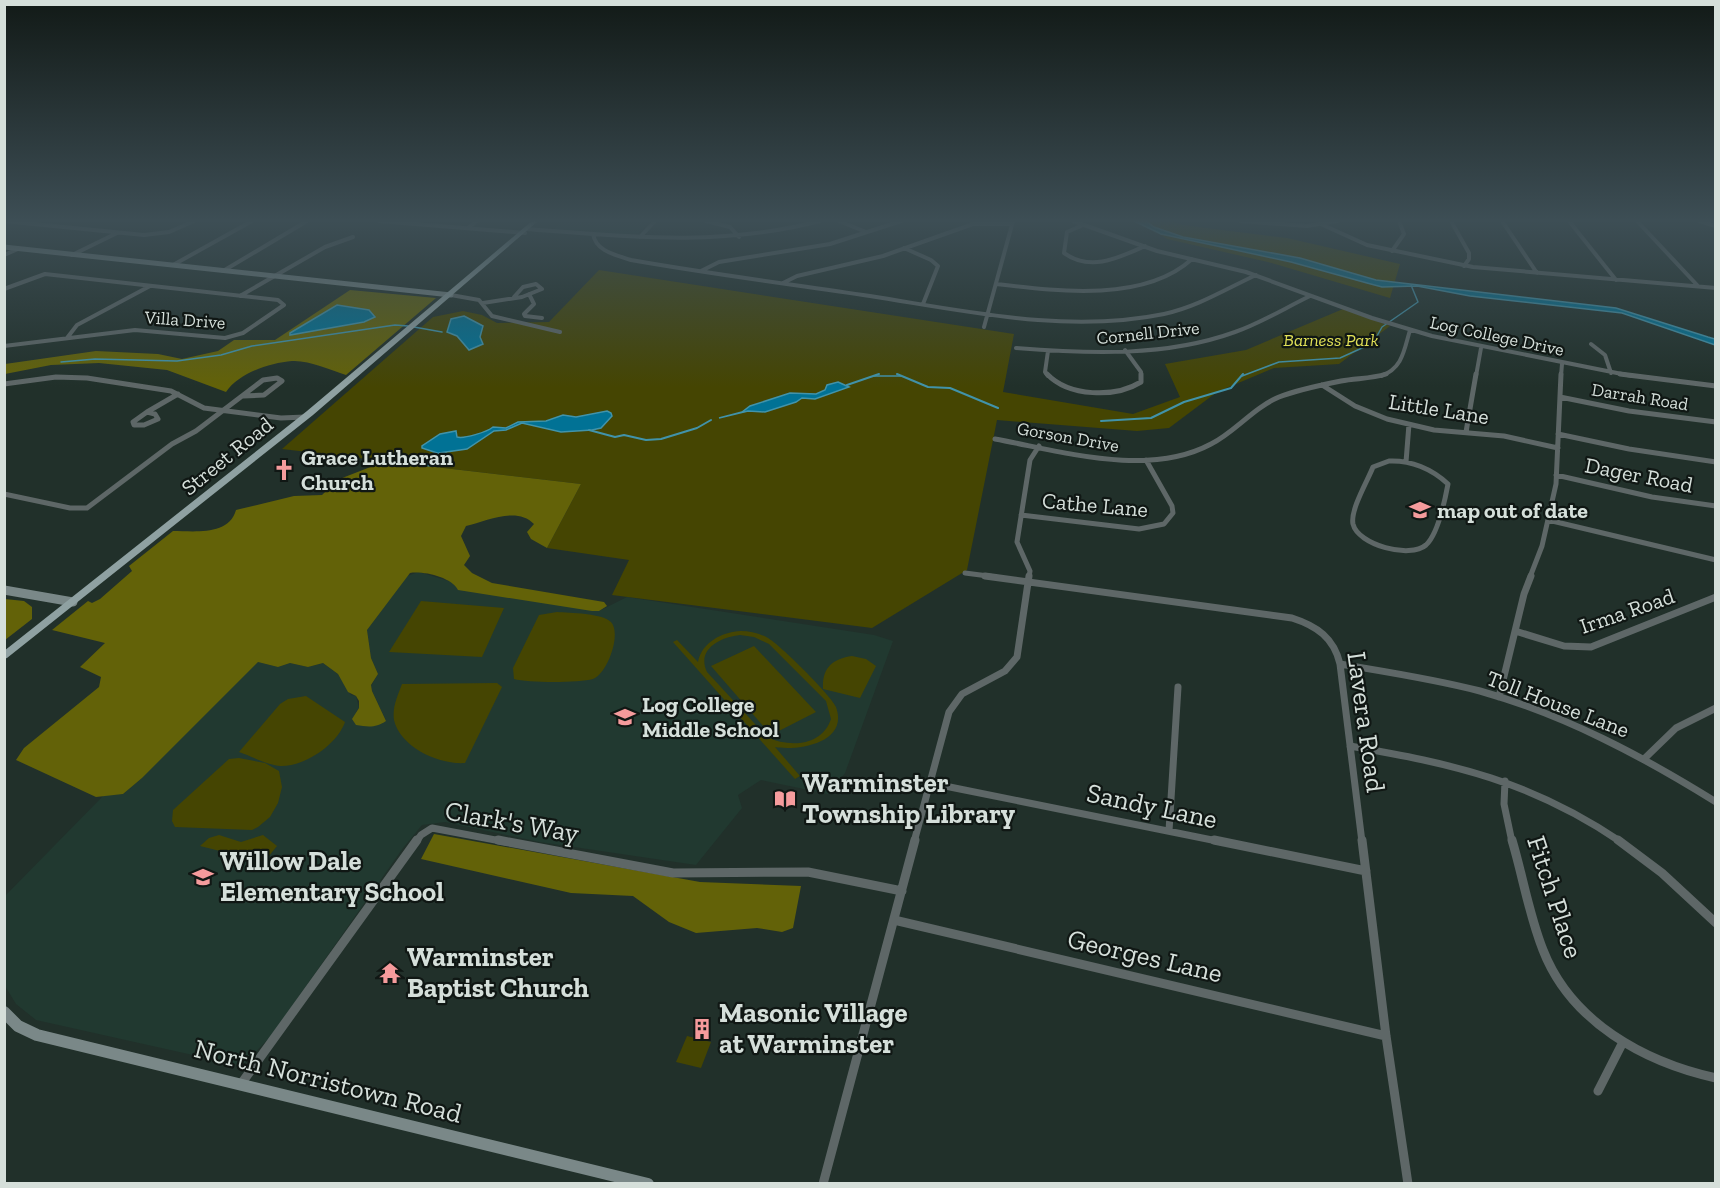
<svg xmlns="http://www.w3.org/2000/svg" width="1720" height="1188" viewBox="0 0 1720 1188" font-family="'Zilla Slab',serif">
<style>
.built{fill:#213930}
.green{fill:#454502;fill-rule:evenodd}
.forest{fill:#636208}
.water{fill:#017295;stroke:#4193aa;stroke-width:1.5}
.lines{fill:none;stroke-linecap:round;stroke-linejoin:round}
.stream-far1{stroke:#4193aa;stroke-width:1.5}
.stream{stroke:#4193aa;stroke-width:2}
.street-far3{stroke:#5e6767;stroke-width:4}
.street-far2{stroke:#5e6767;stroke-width:5}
.street-far1{stroke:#5e6767;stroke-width:7}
.street{stroke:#5e6767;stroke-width:9}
.secondary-far2{stroke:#7a8888;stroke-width:5}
.secondary-far1{stroke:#7a8888;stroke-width:9}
.secondary{stroke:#7a8888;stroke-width:12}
.primary{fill:#8fa1a2;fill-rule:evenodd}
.labels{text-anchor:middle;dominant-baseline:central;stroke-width:4.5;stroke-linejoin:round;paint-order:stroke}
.far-street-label{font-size:18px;fill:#d5dfda;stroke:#101714}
.far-park-label{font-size:18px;font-style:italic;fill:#e0e057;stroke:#101714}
.street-label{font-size:22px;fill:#d5dfda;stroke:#101714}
.poi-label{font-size:22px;font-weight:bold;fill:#d5dfda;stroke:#101714;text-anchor:start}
.near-street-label{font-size:27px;fill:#d5dfda;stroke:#101714}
.near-poi-label{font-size:27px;font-weight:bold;fill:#d5dfda;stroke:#101714;text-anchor:start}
</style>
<rect width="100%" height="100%" fill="#21302a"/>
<path class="built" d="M563,221h88l-15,14 -82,-6z
M419,572l33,10 4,4 143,25 28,-14 247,38 19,6 -48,132 -17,21 -67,-14 -23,15 4,13 -46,57 -156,-23 -95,-20 -23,3 -19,23 -132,188 -29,30 -206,-46 -20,-16 -11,-18v-90l99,-101 19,-1 19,-16 116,-116 20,5 12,-4 18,4 15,-4 15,11 13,21 5,1 3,12 -3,4 30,9 -14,-30 -1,-5 7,-12 -7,-16 -4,-28 40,-54z"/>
<path class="green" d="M1139,221h33l11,4 104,13 113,26 -10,34 -122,-36 -101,-23z
M599,270l415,64 -11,58 130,22 47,-17 -15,-33 81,-14 97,-41 47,17 -51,38 -65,4 -57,24 -48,36 -32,3 -140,-11 -30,150 -95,58 -260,-33 17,-35 -82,-12 34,-64 -299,-35 151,-132 30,-6 19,4 15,8 52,-1z
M421,601l83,7 -22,49 -93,-5z
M557,612c13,1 45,1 54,10 11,12 -4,52 -18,57 -14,4 -65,4 -79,0l-1,-11 26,-53z
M741,631c9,0 18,2 27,7 11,6 63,57 68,69 13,36 -38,44 -61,40l25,29 -5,3 -122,-137 4,-2 21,22c4,-20 24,-30 43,-31zM740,635l14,2 15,7 57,57 5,18c-9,27 -41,29 -64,18l-60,-65c-11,-23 14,-35 33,-37z
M754,646l62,66 -45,23 -60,-69z
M852,656l14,3 10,7 -16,32 -37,-9c-1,-21 9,-30 29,-33z
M497,683l5,4 -37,76c-26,2 -65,-16 -71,-43 -2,-13 4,-25 8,-36z
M306,696l39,26c-8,23 -41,45 -65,44 -13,-1 -29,-10 -41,-14l41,-48 8,-5z
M239,758l26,5 14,8 3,16 -4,16 -8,14 -12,10 -6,3 -77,-3 -3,-6 1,-11 56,-51z
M219,835l22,7 22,-7 14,11 -13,16 -64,-16 9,-8z
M687,1036l24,6 -10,26 -25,-6z"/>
<path class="forest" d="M350,290l86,8 -90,77c-16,-5 -37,-15 -54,-14 -23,2 -53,12 -66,31l-59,-22 -68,-7 -48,2 -46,9v-10l91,-13 62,3 24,5 36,-8 16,-11h41z
M375,460l206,24 -34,64 -16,-9 -4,-7 7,-8c-17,-18 -47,-3 -68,2l-5,10 9,20 -6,9 8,8 20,10 112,19 3,4 -8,5h-7l-134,-21c-7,-13 -34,-19 -48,-17l-43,57 4,28 7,16 -7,11 1,6 14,30c-10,7 -18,6 -30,4l-4,-6 7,-11v-7l-3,-5 -8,-4 -10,-18 -15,-11 -15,4 -18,-4 -12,4 -20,-5 -116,116 -19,16 -27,3 -80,-37 8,-12 75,-61 2,-10 -21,-10 25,-24 -53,-13 36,-29 4,2 8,-4 32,-28 -3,-5 44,-35c21,0 56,5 63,-21l4,-1 54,-13 28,-1 15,-15 36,-14 -5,-1v-3z
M5,599l19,2 8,6v12l-27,21z
M434,834l266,48 101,4 -8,42 -11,4 -25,-4 -61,5 -27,-11 -36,-26 -62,-3 -150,-34z"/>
<path class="water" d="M1134,221h12l8,6 29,10 117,21 76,22 240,28 92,29 7,2v6l-93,-32 -152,-17 -53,-10 -35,1 -15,-4 -76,-21 -130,-28z
M337,305l32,5 6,7 -11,5 -74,13v-2z
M464,316l19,10 -3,11 3,7 -14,6 -12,-14 -10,-4 4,-13z
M838,382l11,5 -34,12 -13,-1 -6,4 -31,10 -17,-1 -29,7 23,-6 8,-6 40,-13 26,1 9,-4 2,-5z
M607,411l4,2 1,3 -11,12 -9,2 -31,2 -39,-9 -16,7 -12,1 -27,18 -28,4 -8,13 -8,-1 10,-6 4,-6 -15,-5v-2l18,-12 16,-3 1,6c7,2 30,-5 36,-10l13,1 12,-6 28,-1 17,-6 13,2z"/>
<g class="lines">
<path class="stream-far1" d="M414,327l28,5
M61,362l34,-3 82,2 44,-6 31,-9 143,-21 13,1
M874,376h27
M1242,376l37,-14 61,-4 33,-15 9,-16 36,-25 -7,-17"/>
<path class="stream" d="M897,374l31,13 22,1 48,20
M847,385l32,-11
M1101,421l50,-3 33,-16 47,-14 12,-14
M589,430l26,7 9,-2 22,5 15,-1 36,-11 14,-8"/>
<path class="street-far3" d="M4,221l140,14 25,-3 25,-11
M379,221l146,12
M706,221l24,6 9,10
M839,221l27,11
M1073,221l84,30 89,21 126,46 60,18 200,40
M1240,221l67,5 30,-5
M1451,221l18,32v6l-5,7
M1502,221l35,52
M1569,221l47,59
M1637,221l61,65
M1699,221l17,5
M1083,225l-16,7 -3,21c27,19 54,5 81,-7
M1323,225l44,20 106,22 243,21
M468,228l9,-7
M526,229c103,8 193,18 294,-8
M593,234c3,18 24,21 38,26 79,14 159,24 239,36 96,15 197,38 294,18 33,-7 62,-25 92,-39
M640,237l15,-16
M904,248l27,12 7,6 -15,38
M1392,251l12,-17 -5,-13
M4,255l14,-6
M72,255l45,-22
M173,265l79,-44
M223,271l84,-50
M701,271l18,-9 111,-18 71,-23
M783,283l14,-7 86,-20 90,-32h39
M996,284c59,7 148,19 196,-25
M4,289l41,-15 233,26 6,5 -41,28 -18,5 -90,-8 -131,16
M529,294l5,10 -10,10 1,2 17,2
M451,295l28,5 13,16 68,16
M240,296l85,-49 28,-10
M483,303l39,-6 20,-8 -6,-5 -13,3 -9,10
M984,327l29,-106
M67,338l10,-13 73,-39
M1591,344l14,11 6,18
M1016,348c73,6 150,9 219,-16 26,-9 50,-24 75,-36
M1125,350l16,22v4
M1048,351l-3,21 3,4
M1381,376c22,-8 23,-26 29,-46
M1476,376l5,-28
M1561,376l1,-12"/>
<path class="street-far2" d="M1047,374c22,23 68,24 94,8v-8
M1620,374l96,12
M4,384l52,-7 31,1 84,13 33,17 77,10 24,-1
M1322,385l33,21 32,13 47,11 70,6 54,12
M1560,397l69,14 87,11
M147,412l8,2 3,5 -14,6h-10l-1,-3z
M147,412l31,-18
M1466,432l10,-58
M1558,434l71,15 87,13
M995,439c66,12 153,39 216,5 24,-12 42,-36 68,-47 18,-7 42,-12 62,-16 15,-3 30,-2 45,-7
M1389,461c22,-1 43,8 59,23 -3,16 -10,50 -22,61 -16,14 -68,0 -73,-21 -3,-14 15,-44 20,-57z
M1406,462l3,-38
M1556,475l96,22 64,9
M4,494l66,14h17l85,-64 24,-13 67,-51 14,-2 5,3 -18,14 -21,1
M1021,515l118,14 25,-5 9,-11 -1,-7 -26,-46
M1548,520l168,40
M965,573l31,4
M1029,577l1,-6 -13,-29 13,-82 9,-14
M1530,577l12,-31 14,-62 5,-110"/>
<path class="street-far1" d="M985,576l307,42c25,8 42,20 48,46l22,178
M1515,631l49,15 27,1 125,-50
M1340,664c47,8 94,15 140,27 85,24 162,65 236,111
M1499,697l25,-103 7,-18
M1350,746c104,18 181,35 271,96
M1644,759l32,-31 40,-20
M1505,781l-1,23 8,38
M930,783l292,59
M1169,831l9,-144
M416,842l5,-7 11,-7 74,14
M914,842l35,-130 13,-18 43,-23 12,-14 12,-81"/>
<path class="street" d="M498,840l175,33 135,-1 94,19
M1214,840l152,31
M1362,840l24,196 22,148
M1512,840c11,37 17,75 31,110 28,72 101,112 173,128
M1618,840l44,33 54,50
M894,920l492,116
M241,1084l176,-244
M1598,1091l25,-49
M823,1184l92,-344"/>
<path class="secondary-far2" d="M4,247l447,48"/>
<path class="secondary-far1" d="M4,590l69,12"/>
<path class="secondary" d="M4,1012l14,14 19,9 611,149"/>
<path class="primary" d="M532,221h6l-225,194 -306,243 -3,1v-8l303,-240z"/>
</g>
<linearGradient id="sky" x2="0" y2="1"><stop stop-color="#121a17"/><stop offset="0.57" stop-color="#3d4e55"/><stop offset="1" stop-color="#3d4e55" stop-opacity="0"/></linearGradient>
<rect width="1720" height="387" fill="url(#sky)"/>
<defs>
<symbol id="church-bare" viewBox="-9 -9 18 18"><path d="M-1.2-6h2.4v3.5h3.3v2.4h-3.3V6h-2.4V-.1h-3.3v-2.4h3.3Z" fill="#f59b9c" stroke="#101714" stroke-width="2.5" paint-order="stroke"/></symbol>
<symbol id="school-bare" viewBox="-9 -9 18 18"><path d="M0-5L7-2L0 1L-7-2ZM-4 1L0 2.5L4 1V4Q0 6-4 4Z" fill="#f59b9c" stroke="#101714" stroke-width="2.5" paint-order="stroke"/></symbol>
<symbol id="library-bare" viewBox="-9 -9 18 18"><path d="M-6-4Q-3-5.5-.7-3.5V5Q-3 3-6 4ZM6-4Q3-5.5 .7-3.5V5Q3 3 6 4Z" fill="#f59b9c" stroke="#101714" stroke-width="2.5" paint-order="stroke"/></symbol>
<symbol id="temple-bare" viewBox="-9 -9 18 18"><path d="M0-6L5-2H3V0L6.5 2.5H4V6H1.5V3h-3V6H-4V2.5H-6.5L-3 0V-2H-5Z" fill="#f59b9c" stroke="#101714" stroke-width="2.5" paint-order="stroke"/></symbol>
<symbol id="building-bare" viewBox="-9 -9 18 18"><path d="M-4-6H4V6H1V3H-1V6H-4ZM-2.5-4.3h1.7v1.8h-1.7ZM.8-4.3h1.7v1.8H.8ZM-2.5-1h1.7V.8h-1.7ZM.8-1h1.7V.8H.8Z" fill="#f59b9c" stroke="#101714" stroke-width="2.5" paint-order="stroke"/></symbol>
</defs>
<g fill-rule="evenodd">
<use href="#church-bare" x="269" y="455" width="30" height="30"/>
<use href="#school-bare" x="1405" y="495" width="30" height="30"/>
<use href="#school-bare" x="610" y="702" width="30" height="30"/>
<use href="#library-bare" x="770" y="784" width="30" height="30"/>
<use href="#school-bare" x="188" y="862" width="30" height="30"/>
<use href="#temple-bare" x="375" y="958" width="30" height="30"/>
<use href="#building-bare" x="687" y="1014" width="30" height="30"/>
</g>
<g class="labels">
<g class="far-street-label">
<text transform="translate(185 320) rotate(4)">Villa Drive</text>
<text transform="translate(1148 333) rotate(-6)">Cornell Drive</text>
<text transform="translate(1497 336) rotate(12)">Log College Drive</text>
<text transform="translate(1640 397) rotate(9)">Darrah Road</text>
<text transform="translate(1068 437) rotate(10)">Gorson Drive</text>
</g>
<g class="far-park-label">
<text x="1331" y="340">Barness Park</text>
</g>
<g class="street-label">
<text transform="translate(1439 409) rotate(9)">Little Lane</text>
<text transform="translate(227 456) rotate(-39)">Street Road</text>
<text transform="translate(1639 475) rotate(11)">Dager Road</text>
<text transform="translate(1095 505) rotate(5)">Cathe Lane</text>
<text transform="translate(1627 611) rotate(-19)">Irma Road</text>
<text transform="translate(1558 704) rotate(21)">Toll House Lane</text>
</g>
<g class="poi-label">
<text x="301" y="457">Grace Lutheran<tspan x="301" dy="25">Church</tspan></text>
<text x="1437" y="510">map out of date</text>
<text x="642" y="704">Log College<tspan x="642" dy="25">Middle School</tspan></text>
</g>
<g class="near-street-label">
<text transform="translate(1366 722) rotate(82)">Lavera Road</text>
<text transform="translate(1152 806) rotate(12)">Sandy Lane</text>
<text transform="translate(512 822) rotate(10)">Clark's Way</text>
<text transform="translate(1555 897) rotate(72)">Fitch Place</text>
<text transform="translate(1145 956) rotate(13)">Georges Lane</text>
<text transform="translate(328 1081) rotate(14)">North Norristown Road</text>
</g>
<g class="near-poi-label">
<text x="802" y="783">Warminster<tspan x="802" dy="31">Township Library</tspan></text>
<text x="220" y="861">Willow Dale<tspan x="220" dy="31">Elementary School</tspan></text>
<text x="407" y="957">Warminster<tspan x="407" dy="31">Baptist Church</tspan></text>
<text x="719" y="1013">Masonic Village<tspan x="719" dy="31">at Warminster</tspan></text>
</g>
</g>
<rect width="1720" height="1188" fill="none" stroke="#d5dfda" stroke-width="12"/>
</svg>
